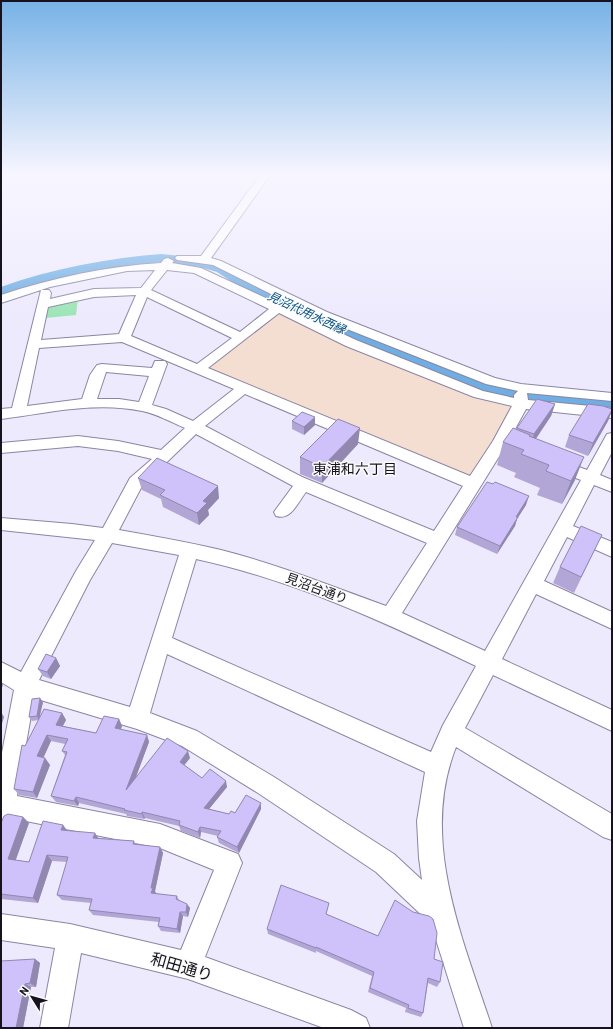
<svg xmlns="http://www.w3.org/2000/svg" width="613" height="1029" viewBox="0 0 613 1029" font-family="Barlow,'Noto Sans JP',sans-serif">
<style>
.education{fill:#f4ded1}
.green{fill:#9be5b5}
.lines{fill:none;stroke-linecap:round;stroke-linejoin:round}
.river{fill:#6faee3;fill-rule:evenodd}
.minor-casing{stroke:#8c85a3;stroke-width:2}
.minor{fill:#fff;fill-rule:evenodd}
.wall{fill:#b2a6d7}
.shaded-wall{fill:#9187af}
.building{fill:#cfc1fa;stroke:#9187af}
.labels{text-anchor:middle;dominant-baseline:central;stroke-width:3;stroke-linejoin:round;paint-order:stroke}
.far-water-label{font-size:12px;font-style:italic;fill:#004f80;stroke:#fafafa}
.street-label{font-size:13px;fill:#16131e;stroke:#fafafa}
.neighbourhood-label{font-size:14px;fill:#16131e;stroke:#fafafa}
.near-street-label{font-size:16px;fill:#16131e;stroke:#fafafa}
</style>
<rect width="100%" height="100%" fill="#eeeafe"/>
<path class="education" d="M277,313h4l232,91 1,4 -43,69 -264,-108 -1,-2z"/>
<path class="green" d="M78,299l-2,16 -31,3 2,-12z"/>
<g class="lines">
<path class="river" d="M161,254l40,4 26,8 25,15 67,33 182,71 111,13v12l-102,-11 -21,-5 -182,-72 -67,-35 -23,-15 -17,-5 -39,-5 -24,3 -96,18 -40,14v-10c49,-18 108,-29 160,-33z"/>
<defs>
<path id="minor" d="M261,174h10l-60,84 10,3 106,51 168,66 26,6 91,9v8l-85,-8 1,7 84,8v10l-86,-9 -18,33 -106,171 83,38 96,-171 -8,-3 -2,-4 2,-4 6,-2 8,3 20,-36 5,-1v19l-12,23 12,5v12l-18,-7 -21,41 39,16v15l-45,-20 -23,44 68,31v17l-76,-35 -34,65 110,51v21l-119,-56 -28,53 147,86v26l-9,-3 -147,-90c-37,93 7,192 36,281h-28l-33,-104 -55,-52 -118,-79 -76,-47 -45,-17 -103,-31 -17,98 143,28 78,30 4,9 -37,94 146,53 15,8 4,10h-46l-136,-49 -107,-26 -13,75h-28l15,-80 -54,-8v-26l69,10 111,26 33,-80 -54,-22 -149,-30 -2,3 -8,4v-67l13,-68 -13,-8v-20l20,10 55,-101 19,-31 -94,-10v-12l71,6 31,4 27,-50 22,-19 -34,-8 -40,-5 -77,7v-10l77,-7 40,5 43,9 24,-22c-14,-6 -28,-14 -43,-17 -46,-10 -95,2 -141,8v-10l11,-1 29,-118h8l2,3 -1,6 44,-10 47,-1 14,-18 -28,1 -77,16 -49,16v-8c52,-17 105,-29 160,-32l3,-4 4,-1 6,3 -2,2 29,5 155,72 127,51 31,7v-3l4,-4 -32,-7 -167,-66 -106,-53 -36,-5 -2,-2 2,-2h24zM167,270l27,3 75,36 -29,23 -89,-42zM136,295l-17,39 -78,6 7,-33 46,-10zM147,297l85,41 -35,26 -66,-28zM279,313l67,33 128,51 38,9 -19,35 -23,35 -262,-108zM122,342l112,47 -41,32 -27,-12 -14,-4 15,-41 -2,-3h-10l-3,7 -50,-4 -5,1 -7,10 -8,24 -55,7 12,-58zM106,372l43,4 -10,26 -20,-3h-22zM245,394l218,92 -29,45 -132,-54 -97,-51zM196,434l97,52 -19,26 2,4c15,5 22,-14 30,-24l121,51 -41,63c-55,-20 -109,-42 -165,-56 -34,-8 -68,-14 -102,-20l23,-44zM112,543l67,12 -49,152 -91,-27 51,-100zM196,559c98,21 190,64 280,107l-33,59 -12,27 -259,-114zM167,654l258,118 -8,49 2,37 3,22 -28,-26 -120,-77 -77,-46 -47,-18z"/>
</defs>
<use href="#minor" class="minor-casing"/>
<use href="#minor" class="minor"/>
</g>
<path class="wall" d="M555,404l-4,12 -15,23 39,41 -13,24 -25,-9 3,-7 -26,-11 2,-4 -19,-8 6,-23 13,-12 1,-2z
M612,411l-4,10 -20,35 -23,-9 4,-12z
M315,417v8l-11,10 -12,-6v-8z
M358,444l-36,39 -22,-9v-17z
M138,478l81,20 -11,12 1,5 -10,10 -36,-18 -2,-8 -19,-9z
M526,505l-9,14 -2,7 -18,28 -42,-19 2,-8z
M602,535l-28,58 -21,-10 7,-16z
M56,658l4,8 -9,13 -8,-3 -5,-7z
M43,702l-4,16 23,-5 4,7 -3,6 33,7 23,-14 3,7 -1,4 26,5 2,7 -13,34 54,-18 -6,7 18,13 25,9 -18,22 20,5 32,-5 -22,44 -20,-10 -2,-6 1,-1 -17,-4 -1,6 -19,-7 -2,-5 -34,-8 -1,1 -17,-3 -1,-2 -47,-11 -1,3 -22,-4 -5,-6 14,-41 -3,-4 3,-7 -14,-3 -8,17h2l5,7 -13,33 -18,-3 -5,-6 11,-43 14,-26 -7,1 -3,-4z
M23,817l6,6 -14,37 14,2 34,-37 4,5 31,8 36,3 2,4 24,2 3,6 -8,38v3l22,2 2,4 11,8 -2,9 -5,-1 -3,17 -19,-2 -3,-5 1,-4 -66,-7 -4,-5 2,-7 -29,-3 -5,-5 10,-33 -15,-1 -14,42 -37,-4v-76z
M328,908l-2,6 108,45 6,23 -3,5 -9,-4 -5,30 -2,4 -16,-5 1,-4 -38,-16 4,-16 -56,-25v2l-48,-19 -1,-5z
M35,959l5,4 -4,24h-5l-8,41h-22z"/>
<path class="shaded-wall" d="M555,404l-4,12 -21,31 4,-13z
M612,410l-4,11 -20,35 5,-13z
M315,417v8l-11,10v-8z
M360,428l-2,16 -36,39v-16z
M584,457l-9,23 -13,24 9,-23z
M218,486l1,12 -11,12 1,5 -10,10 -2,-12 6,-12z
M529,496l-3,9 -9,14 -2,7 -18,28 3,-8 16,-29z
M56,658l4,8 -9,13 -4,-7z
M1,682l2,3 -2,5z
M40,698l3,4 -4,18 -2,-4z
M1,712l3,5 -3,10z
M62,713l4,7 -6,11 -4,-6z
M119,719l3,7 -4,9 -3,-7z
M47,735l4,6 -10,22 -4,-7z
M147,735l2,7 -20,54 -3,-6z
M188,751l2,7 -8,10 -2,-6z
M45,758l5,7 -13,33 -4,-6z
M226,781l1,6 -22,27 -1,-6z
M76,797l3,6 -1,3 -4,-5z
M261,803v6l-22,44 -2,-6z
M142,812l3,6 -1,1 -2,-5z
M23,817l6,6 -15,42 -6,-6z
M63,825l4,6 -6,-1z
M200,827l1,5 -1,6 -2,-6z
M95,833l4,6 -6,-1z
M160,847l3,6 -8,38 1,2 -2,5 -3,-5v-5z
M47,855l5,6 -14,42 -5,-5z
M187,904l3,4 -2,9 -2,-5z
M180,912l3,4 -3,17 -3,-4z
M35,959l5,4 -4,24 -6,-4z
M25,984l6,3 -8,41h-7z"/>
<path class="building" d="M537,399l18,5 -21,30 -17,-6z
M588,404l15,2 9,3v1l-19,33 -24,-8z
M302,412l13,5 -11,10 -12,-6z
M338,419l22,9 -38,39 -22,-10z
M513,428l17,7 -1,1 55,21 -13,24 -25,-10 3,-6 -28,-11 3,-4 -21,-8z
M157,458l61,28 -15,15 4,2 -10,10 -37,-18 5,-5 -27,-12z
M487,482l6,2 2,-2 34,14 -13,21h2l-18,29 -43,-19z
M581,526l21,9 -21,42 -21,-10z
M46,654l10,4 -9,14 -9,-3z
M40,698l-3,18 -8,1 3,-18z
M44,709l18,4 -6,12 40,8 8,-17 15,3 -4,9 32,7 -21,55 41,-52 21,13 -8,11 22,16 8,-9 16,12 -22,27 25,6 2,-3 4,2 11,-18 15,8 -24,44 -20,-10 4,-6 -21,-4 -2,5 -19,-7 1,-4 -38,-9v2l-18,-4 1,-1 -49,-12 -2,4 -23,-5 16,-44 -5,-1 6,-12 -21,-4 -10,21 8,2 -12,34 -19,-3 8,-44 3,1z
M8,814l15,3 -15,42 21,3 14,-41 20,4 -2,5 34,3 -2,5 41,3 -1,3 27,3 -9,41h2l-2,5 26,3 -1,3 11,5 -1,8h-6l-3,17 -19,-3 2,-8 -71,-8 3,-11 -35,-4 11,-38 -21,-2 -14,43 -32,-4v-71l3,-7z
M281,885l48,18 -3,11 52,22 17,-36 18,12 16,4 4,3 4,14 -3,26 9,3 -3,20 -12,-4 -5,35 -15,-5 1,-3 -39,-17 4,-16 -58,-25v1l-49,-19z
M35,959l-5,24 -5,1 -9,44h-15v-67z"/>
<linearGradient id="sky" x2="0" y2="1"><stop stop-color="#77b2e6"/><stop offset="0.55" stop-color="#f7f6ff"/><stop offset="1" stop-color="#f7f6ff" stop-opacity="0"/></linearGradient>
<rect width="613" height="318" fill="url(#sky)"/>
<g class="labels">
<g class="far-water-label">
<text transform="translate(307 312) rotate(25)">見沼代用水西縁</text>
</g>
<g class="street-label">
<text transform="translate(317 588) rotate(20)">見沼台通り</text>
</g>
<g class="neighbourhood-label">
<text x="355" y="468">東浦和六丁目</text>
</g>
<g class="near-street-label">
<text transform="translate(182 966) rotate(16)">和田通り</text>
</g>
</g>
<rect width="613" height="1029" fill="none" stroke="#16131e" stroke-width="4"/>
<g transform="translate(32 997) rotate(307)" stroke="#fafafa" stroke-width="3" paint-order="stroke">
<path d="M0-3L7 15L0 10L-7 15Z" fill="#16131e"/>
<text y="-6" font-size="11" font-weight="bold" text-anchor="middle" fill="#16131e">N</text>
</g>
</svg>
